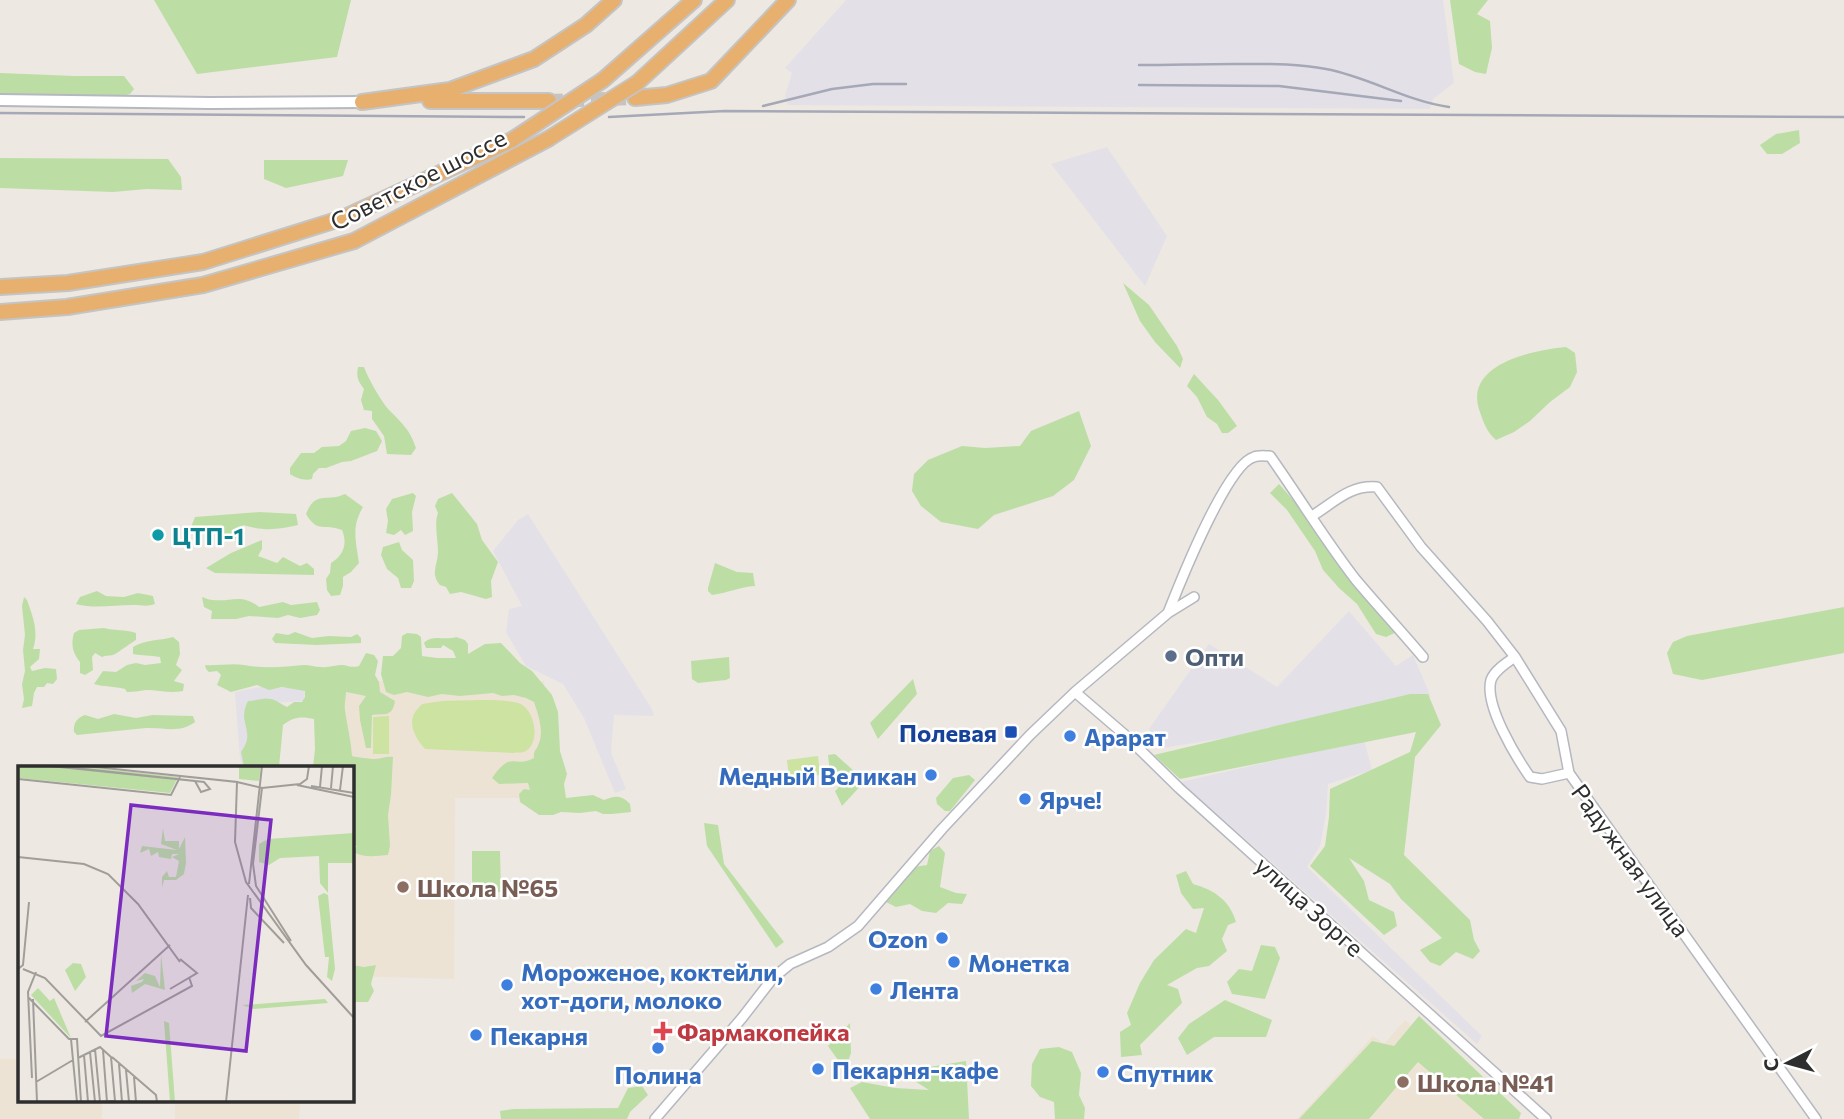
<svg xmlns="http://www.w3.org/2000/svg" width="1844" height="1119" viewBox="0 0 1844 1119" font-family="Commissioner,sans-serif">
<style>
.industrial{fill:#e3e1e7}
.education{fill:#ede3d4}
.green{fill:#bcdea5}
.pitch{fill:#cce3a2}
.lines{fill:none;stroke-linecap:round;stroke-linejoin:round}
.trunk-tunnel{stroke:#c7c3be;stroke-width:14;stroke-dasharray:14 7;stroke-linecap:butt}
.minor-casing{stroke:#b5b8c0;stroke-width:12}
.tertiary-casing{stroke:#b5b8c0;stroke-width:14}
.trunk-casing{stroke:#c4c4c4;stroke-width:18}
.minor{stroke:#fff;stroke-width:9}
.tertiary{stroke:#fff;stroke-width:10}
.trunk{stroke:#e8b06e;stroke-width:14}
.rail{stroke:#a5a8b6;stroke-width:2.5}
.trunk-bridge-casing{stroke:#c4c4c4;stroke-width:18;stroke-linecap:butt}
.trunk-bridge{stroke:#e8b06e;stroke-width:14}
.culture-dot{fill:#0f9aa8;stroke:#fff;stroke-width:2.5}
.service-dot{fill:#5c6f8a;stroke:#fff;stroke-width:2.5}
.transit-dot{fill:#1a4fb4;stroke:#fff;stroke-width:2.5}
.shop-dot{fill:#3f7fe0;stroke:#fff;stroke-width:2.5}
.education-dot{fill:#8d6e63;stroke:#fff;stroke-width:2.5}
.health-dot{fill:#e0444e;stroke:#fff;stroke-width:2.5}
.labels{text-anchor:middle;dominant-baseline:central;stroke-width:5;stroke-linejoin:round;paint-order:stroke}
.street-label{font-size:24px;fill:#2e2e2e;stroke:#fff}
.culture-label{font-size:24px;font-weight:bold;fill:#0d838f;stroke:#fff;text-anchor:start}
.service-label{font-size:24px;font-weight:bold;fill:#4e5e75;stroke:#fff;text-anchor:start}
.transit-label{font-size:24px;font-weight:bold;fill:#164399;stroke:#fff;text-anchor:end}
.shop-label{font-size:24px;font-weight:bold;fill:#366cbe;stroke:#fff;text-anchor:start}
.education-label{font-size:24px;font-weight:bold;fill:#785e54;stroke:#fff;text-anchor:start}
.health-label{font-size:24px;font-weight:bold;fill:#be3a42;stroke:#fff;text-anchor:start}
.inset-road{fill:none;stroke:#a19e9a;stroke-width:2}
.view{fill:#7b2cbf;fill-opacity:0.15;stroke:#7b2cbf;stroke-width:3.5}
.inset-edge{fill:none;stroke:#2e2e2e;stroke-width:3.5}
</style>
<rect width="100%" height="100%" fill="#ede8e2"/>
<path class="industrial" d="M846,0h597l11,83 -21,16 -3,10 -642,-4 -3,-9 7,-23 -7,-5z
M1107,147l60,89 -22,50 -94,-122z
M528,514l124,195 2,7 -40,-1 -3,38 15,36 -11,4 -31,-75 -21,-34 -37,-18 -20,-34 3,-23 13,-3 -29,-55 25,-31z
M1349,611l47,55 17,-11 18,42 -124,28 -144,23 -14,-19 60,-85 68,43z
M260,687l45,1 -1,13 -51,3 -9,63 -4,-8 -5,-67z
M1364,740l8,30 -44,14 -2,30 -6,32 -13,21 175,169 -5,8 -296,-262z"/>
<path class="education" d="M331,681h213l2,117h-91l-1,181 -102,-3v-209z
M1405,1020l110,99h-218l76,-83 11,8z
M0,1059h19v41h83v19h-102z
M175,1100h125l-1,19h-124z"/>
<path class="green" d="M154,0h197l-14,57 -140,17z
M1450,0h38l-11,14 13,7 2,27 -6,26 -11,-2 -16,-8z
M0,73l75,3h49l10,13 -4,5 -10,3 -120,-2z
M1799,130l1,13 -18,11h-15l-7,-9 16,-11z
M0,158l168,1 13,18 1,13 -35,-1 -34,3 -113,-4z
M264,160h84l-5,16 -57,12 -22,-9z
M1123,283l26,22 28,41 6,13 -3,9 -25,-26 -15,-21z
M1566,347l9,6 2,19 -7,15 -20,15 -20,19 -16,11 -18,8c-9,-8 -12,-16 -16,-28 -18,-47 52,-62 86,-65z
M358,367h6c4,11 18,36 26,44 13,13 20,19 26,37l-5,7 -24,-1 -3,-18 -12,-17v-8l-8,-1 -3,-10 3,-11c-6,-8 -8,-12 -6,-22z
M1194,374l24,26 19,26 -9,7h-6l-5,-9 -10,-7 -10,-20 -10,-11z
M1079,411l12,35 -17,34 -21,16 -59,19 -16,14 -37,-7 -20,-16 -9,-15 2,-17 14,-14 34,-14 23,2 35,-2 11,-15z
M365,428l11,3 6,10 -5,10 -26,10 -9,1 -16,6h-7l-6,6 -1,5c-8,2 -16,-1 -22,-5v-6l11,-15h13l8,-6 17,-1 7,-5 5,-10z
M1279,484l39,44 81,103 -13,6 -10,-3 -19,-30 -18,-16 -16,-18 -8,-19 -28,-41 -17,-17z
M413,493l3,3 -4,16 1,19 -8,4 -4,-5 -7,5 -8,-2 2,-12 -2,-12 6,-10z
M452,493l25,31 5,16 16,22 -7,19 1,16 -6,2 -25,-7 -11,2 -4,-7 -6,-2c-3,-4 -4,-5 -5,-10 -1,-7 3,-15 3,-23 0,-12 -4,-29 0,-39l-3,-7 3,-7z
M345,494l18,13c-12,20 -7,34 -4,56l-8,9 -8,5v9l-3,9 -9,1 -4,-6 -1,-11 4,-6 1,-10c12,-7 17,-19 11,-33 -18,-7 -24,4 -36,-16 10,-25 21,-11 39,-20z
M259,512l37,2 2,11c-22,5 -34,6 -55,0l-4,12 -11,3 -7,-7 -30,-6 4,-10z
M262,540v9l-4,7 19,7 6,-6 17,9 7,-3 7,6v6l-99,-2 -9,-5 25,-15z
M399,542l3,8 11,10 1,21 -3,7h-10l-3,-10 -11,-9 -6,-14 2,-8z
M715,563l22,9 16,1 2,13c-15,1 -28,7 -43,9l-4,-4v-3z
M97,591l9,5 18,1 14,-4 15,3 2,8c-8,3 -14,1 -22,1 -19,0 -39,4 -57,-1l4,-7z
M24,597l3,3c6,17 12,32 6,49h7l-1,10 -9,8 2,4 13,-3 11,1 1,10 -4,5 -6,-1 -3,4h-7l-3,6 -2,13 -10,2 2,-9 -2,-15 3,-13 -2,-21 2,-15 -3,-29z
M202,597c4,1 7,3 11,3 19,2 28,-7 46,7l24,-5 8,3 26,-3 3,8 -3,5 -17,3 -12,-3 -10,3 -29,-2 -13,3h-25l1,-8 -8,-4z
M1844,607v46l-142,27 -29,-6 -6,-21 6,-11 14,-6z
M104,628c11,3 21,1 32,5v7c-4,2 -21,15 -23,15 -4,1 -7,0 -11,2l-7,-4 -3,4 1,13 -8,5 -5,-2v-11c-8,-10 -9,-18 -6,-29l5,-3z
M295,632l17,6 17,-2 22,1 6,-3 4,4v5l-44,2 -42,-2 -3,-4 4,-6 12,2z
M407,633l10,1 4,3 1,19 15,2h19l-3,-7 -10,-6 -2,3h-15l-2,-5c8,-9 21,-2 32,-6l9,3 3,4v10l17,-10 16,-1 19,20 12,8 20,24 6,17 2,39 7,23 -3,10 2,14 27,-3 11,5c11,-5 18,-5 26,4l1,8 -19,2h-9l-7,-3 -16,2 -19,-1 -8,3h-14l-19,-13 -1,-8 5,-5 6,1 -2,-7 -29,1 -7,-6c20,-29 22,-9 42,-20 -1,-8 3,-8 5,-15 5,-13 -1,-29 -5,-41l-8,-4 -12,-3 -12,1 -9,-3 -33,3 -18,-2 -14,3 -21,-5 -13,3 -8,-3 -5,-18 2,-18h10l8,-8 1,-12z
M173,637l6,5 1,12 -4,11 6,5 -8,11 10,3 -1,7c-12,3 -25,-1 -37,-1 -7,1 -12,2 -19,2l-2,-3c-11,-3 -21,-2 -31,-5l9,-13 13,1 11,-7 9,-2 9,2 16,-2 -1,-6c-10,-2 -18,-1 -27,-3v-7c13,-8 26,-6 40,-10z
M366,653l8,2 4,6 -3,14 4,7 1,10 15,9c-3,17 -10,12 -23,14l-1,33h-5l-6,-28 -1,-14 7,-10 -20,-4c0,5 -2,13 -1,18 2,15 6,30 7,46 4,1 19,3 23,3 7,0 10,-3 18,-2l-2,38 -3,20 2,31 -2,9c-11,1 -25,3 -35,-3l4,-6 -5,-2v-77h-39l2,-18 -1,-30c-13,-3 -21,-2 -31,6l-4,42h-35l-3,-15c16,-22 -5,-28 7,-51 8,0 15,-4 23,-2 6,1 11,6 16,8l7,-5h8l3,-5v-6l-23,-4 -13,3 -12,-5 -26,7 -14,-7 4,-10 -4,-4 -8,1 -3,-3 -1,-4c13,1 27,-2 39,0 19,4 41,2 60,0 6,0 11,2 17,2 7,1 15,-2 22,-2 6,1 9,3 16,1z
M729,657l1,21 -4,2 -28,3 -6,-4 -1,-18z
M913,679l4,15 -39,45 -8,-16z
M1410,694h18l13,31 -26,32 -11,98 66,65 4,20 6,11 -7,8 -17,-7 -16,14 -10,-4 -10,-12 22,-12 -41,-39 -11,-15 -41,-26 15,23 5,19 25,12 3,14 -13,9 -74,-69 15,-20 4,-29 1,-28 80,-37 6,-20 -236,47 -26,-24z
M114,714l22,4 17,-3 40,1 2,6c-16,12 -31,5 -49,6 -23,2 -46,5 -69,7l-3,-3c-1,-9 3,-14 11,-17l13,4z
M835,754l30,27 -23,25 -7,-15c9,-7 5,-16 -5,-18l-2,-18z
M969,775l6,5 -25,31h-5l-8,-7 -1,-6 17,-20z
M704,823l14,2 6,39 60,78 -8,6 -69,-102z
M939,846l6,7 -5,34 16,6 11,1 -5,10 -14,-1 -12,10 -14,-2 -12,-7 -14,3 -12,-6 30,-34 13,-2 3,-14z
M472,851h28l1,41h-29z
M1186,871l7,13c22,6 37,17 43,38l-8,3 -6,14 5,12 -18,15 -12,2 -30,17 11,4 4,14 -42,42 2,10 -21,2 -1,-25 11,-7 -4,-12 13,-30 14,-23 32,-31 10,4 8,-25 -11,1 -12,-16 -5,-18z
M1261,945l14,2 5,11 -15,41 -33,-5 -5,-12 12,-13 13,2z
M352,965l12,2 12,-2 -5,19 3,7 -6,11h-16z
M1225,1000l47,20 -6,17h-52l-27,18 -9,-17 11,-14z
M1419,1016l102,97 -2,6h-35l-66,-57 -49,57h-70l73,-78 22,5z
M850,1023l1,30 -6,17 -17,-24z
M1059,1047l13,5 9,21 -2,22 6,13 -1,11h-29l-1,-17 -14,-5 -9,-11 1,-22 8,-15z
M966,1061l3,58h-99l-20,-31 12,-6 33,6 34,2 -19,-12 1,-8z
M642,1086l6,9 -18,17 -3,7h-126l-1,-8 14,-2 104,-1 10,-20z"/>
<path class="pitch" d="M442,701c20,0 59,-3 76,2 17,5 24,41 6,49 -3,1 -7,0 -11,1l-88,-4c-8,-9 -17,-23 -11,-35 2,-4 5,-7 8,-10z
M389,716v38h-16v-37z
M818,756l2,19 -31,3 -2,-18z"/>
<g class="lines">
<path class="trunk-tunnel" d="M549,101l86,-3"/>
<defs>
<path id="minor" d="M1312,516c23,-14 37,-31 65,-29l44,60 66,74 28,36 46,74 8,42 247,346
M1168,613c11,-28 59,-149 86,-156 4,-2 11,-1 16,-1 29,41 55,84 86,124 22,26 45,51 67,77
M1515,657c-9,6 -21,14 -24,23 -7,25 25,77 39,97l12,2 27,-6
M1075,692l50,43 54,53 367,331
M655,1119l87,-101 31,-40 17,-14 38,-17 30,-21 84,-97 88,-94 45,-43 93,-79 26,-16"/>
<path id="tertiary" d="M0,100l210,3 152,-1"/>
<path id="trunk" d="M603,80l91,-80
M637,83l90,-83
M635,98l32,-3 44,-14 77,-81
M430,101h119
M362,102l88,-12 84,-31 52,-34 28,-25
M0,287l68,-4 135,-21 140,-44 169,-78
M0,312l67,-5 136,-22 151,-44 194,-102"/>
</defs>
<use href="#minor" class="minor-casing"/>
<use href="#tertiary" class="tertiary-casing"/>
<use href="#trunk" class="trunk-casing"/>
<use href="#minor" class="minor"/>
<use href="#tertiary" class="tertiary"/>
<use href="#trunk" class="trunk"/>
<path class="rail" d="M1139,65c32,0 64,-1 96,-1 31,0 61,-1 91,5 43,8 80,32 123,38
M1139,85l140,1 122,15
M763,106l69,-17 41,-5h33
M0,113l524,4
M609,117l116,-6 1119,6"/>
<defs>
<path id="trunk-bridge" d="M548,139l89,-56
M512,140l91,-60"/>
</defs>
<use href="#trunk-bridge" class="trunk-bridge-casing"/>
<use href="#trunk-bridge" class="trunk-bridge"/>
</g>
<circle class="culture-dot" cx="158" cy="535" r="7"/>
<circle class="service-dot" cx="1171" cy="656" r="7"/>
<rect class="transit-dot" x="1004" y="725" width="14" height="14" rx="3.5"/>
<g class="shop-dot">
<circle cx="1070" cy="736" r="7"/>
<circle cx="931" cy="775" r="7"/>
<circle cx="1025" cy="799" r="7"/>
<circle cx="942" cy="938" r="7"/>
<circle cx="954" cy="962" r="7"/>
<circle cx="507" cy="985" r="7"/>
<circle cx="876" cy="989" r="7"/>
<circle cx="476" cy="1035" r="7"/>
<circle cx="658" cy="1048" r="7"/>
<circle cx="818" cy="1069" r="7"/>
<circle cx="1103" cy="1072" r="7"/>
</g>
<g class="education-dot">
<circle cx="403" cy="887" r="7"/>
<circle cx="1403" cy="1082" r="7"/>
</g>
<path class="health-dot" d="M659.5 1020.5h7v7h7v7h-7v7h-7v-7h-7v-7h7z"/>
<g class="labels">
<g class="street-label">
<text transform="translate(418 179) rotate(-27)">Советское шоссе</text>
<text transform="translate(1631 860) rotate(54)">Радужная улица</text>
<text transform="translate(1310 906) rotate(42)">улица Зорге</text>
</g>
<g class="culture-label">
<text x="172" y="535">ЦТП-1</text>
</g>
<g class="service-label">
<text x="1185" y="656">Опти</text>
</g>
<g class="transit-label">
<text x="997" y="732">Полевая</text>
</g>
<g class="shop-label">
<text x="1084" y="736">Арарат</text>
<text x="917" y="775" text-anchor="end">Медный Великан</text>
<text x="1039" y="799">Ярче!</text>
<text x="928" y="938" text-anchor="end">Ozon</text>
<text x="968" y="962">Монетка</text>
<text x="521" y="971">Мороженое, коктейли,<tspan x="521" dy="28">хот-доги, молоко</tspan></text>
<text x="890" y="989">Лента</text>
<text x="490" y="1035">Пекарня</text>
<text x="832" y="1069">Пекарня-кафе</text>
<text x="1117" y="1072">Спутник</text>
<text x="658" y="1074" text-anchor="middle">Полина</text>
</g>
<g class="education-label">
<text x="417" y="887">Школа №65</text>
<text x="1417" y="1082">Школа №41</text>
</g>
<g class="health-label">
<text x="677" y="1031">Фармакопейка</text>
</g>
</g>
<g transform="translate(18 766)">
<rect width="336" height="336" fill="#ede8e2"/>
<path d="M0,0h59l101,11 -8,16 -152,-15zM221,0h22l-2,15 -20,-2zM145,62l2,13h14v8l6,-12 1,26 -2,11 -8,6h-12l-2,8v-11l5,-6 2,6h7l3,-16 -7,-4 7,-3h-7l-1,5 -12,-2 -1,-5 -7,4 -2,-7 -9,4 2,-7 35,4 -16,-6zM336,67v30h-26v30l-8,-10 -1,-27 -39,2 -11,7 -10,-3v-18l9,-5zM306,127l4,2 7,74 -3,12 -5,-4 2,-20h-4l-7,-61zM143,188l4,36 -20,-6 -13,9 -1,-7 11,-4 2,-3 -8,2 9,-8 10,3 5,11zM55,197l8,1 5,13 -11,14 -10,-21zM20,222l12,13 4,-3 17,40 -40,-43zM307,233l3,4 -74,6 -12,-4zM146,255l5,2 6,79h-5z" fill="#bcdea5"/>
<path class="inset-road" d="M32,0l145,15 6,11 9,-3 -6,-7 -147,-16M68,0l151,16 -2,60 11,40 60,83 48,53M0,13l153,16 9,-18M219,16l25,6 38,-4 7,-5 2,-13M279,19l57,12M293,20l43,7M302,21l2,-21M313,22l2,-22M322,24l3,-24M0,91l66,7 24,10 30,30 42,58M235,98l9,-76M235,98l3,22 35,55M231,118l13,-118M232,132l1,10 33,35M0,203l5,-4 6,-63M5,203l22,9 56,58 91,-50 -3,-9M152,223l27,-16 -17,-14M10,231l41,42h8l4,63M15,233l4,103M67,256l85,-77M53,273l6,63M77,283l5,53M85,284l4,52M72,286l5,50M66,289l4,47M94,291l44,38 1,7M60,292l22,-11 11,10 4,44 -14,1M101,298l3,38M108,304l3,32M116,311l2,25M14,312l-4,-86 8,-20M18,316l37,-22M208,336l22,-207"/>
<path class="view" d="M113,39l140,15 -25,231 -140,-15z"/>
<rect width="336" height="336" class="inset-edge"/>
</g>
<g transform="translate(1788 1063) rotate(264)" stroke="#ffffff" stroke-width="5" paint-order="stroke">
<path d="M0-5L12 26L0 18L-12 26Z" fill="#2e2e2e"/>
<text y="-10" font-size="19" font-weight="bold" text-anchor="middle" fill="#2e2e2e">С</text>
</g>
</svg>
